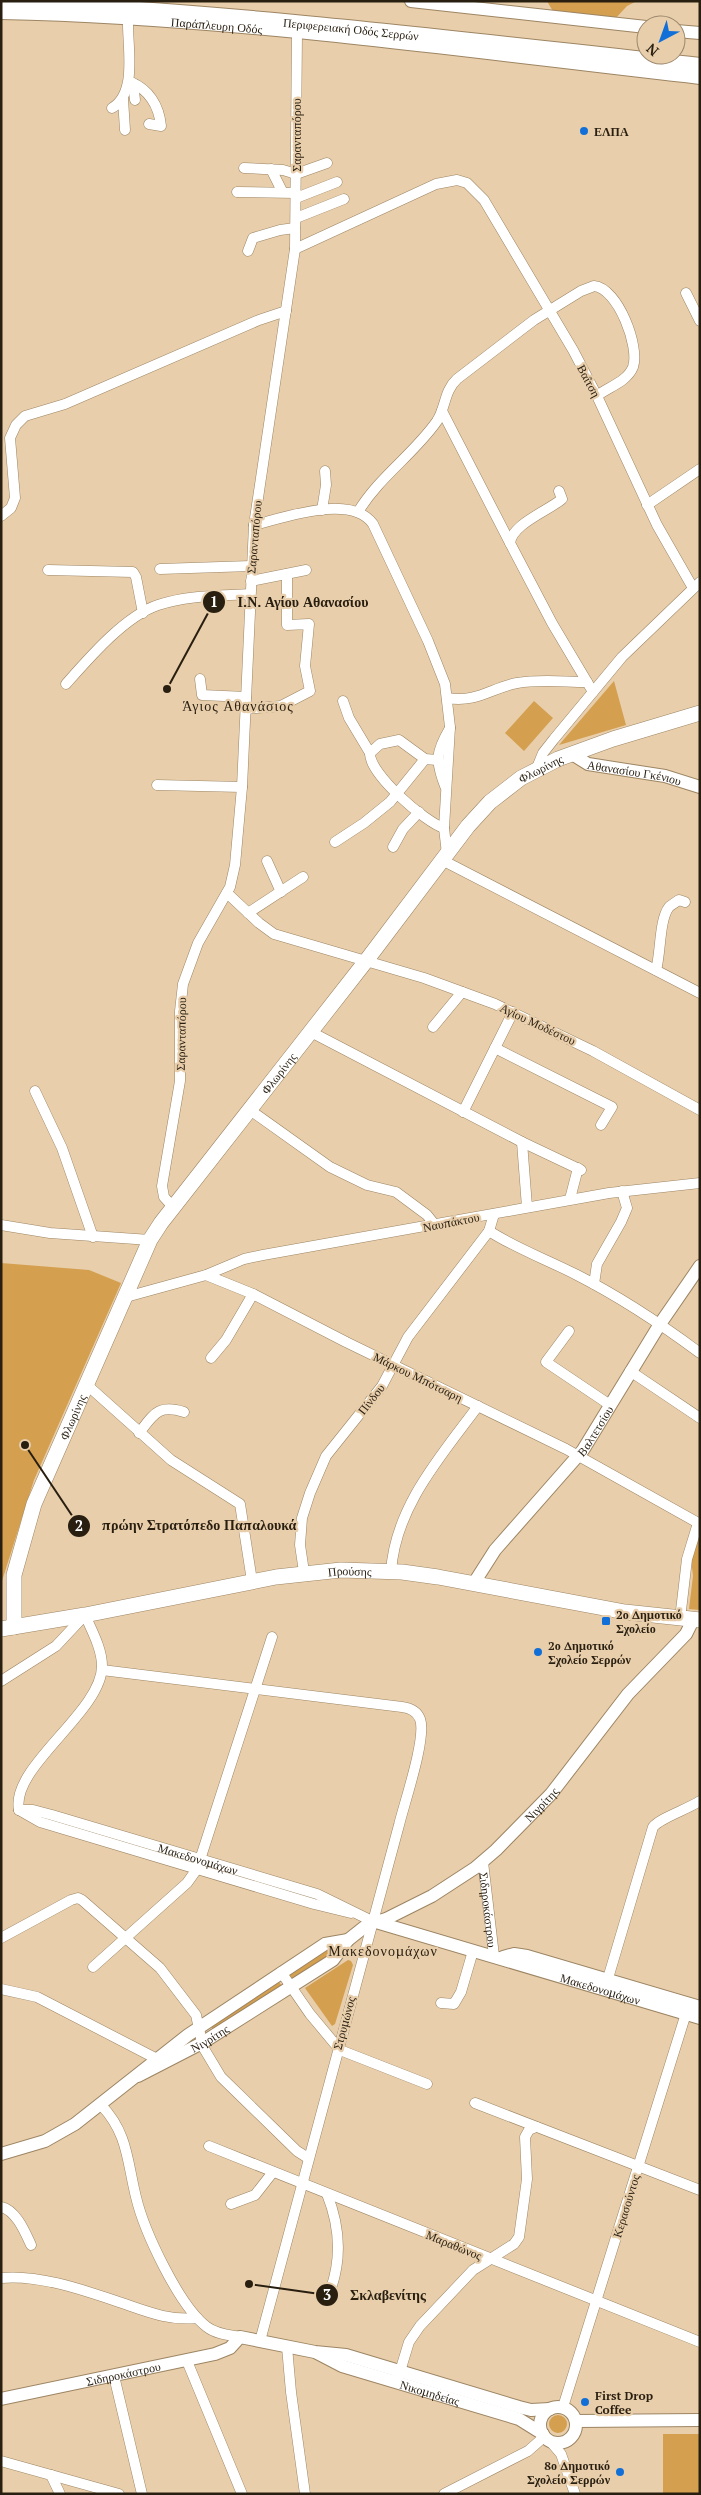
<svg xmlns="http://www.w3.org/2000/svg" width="701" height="2495" viewBox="0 0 701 2495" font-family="'PT Serif',serif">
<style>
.green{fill:#d49f4e}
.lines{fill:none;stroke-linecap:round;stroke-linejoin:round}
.minor-casing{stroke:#9d8563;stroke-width:11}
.tertiary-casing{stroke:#9d8563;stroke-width:14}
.secondary-casing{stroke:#9d8563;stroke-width:16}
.primary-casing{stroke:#9d8563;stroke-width:18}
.minor{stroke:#fff;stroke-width:10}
.tertiary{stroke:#fff;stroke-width:12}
.secondary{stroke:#fff;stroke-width:15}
.primary{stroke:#fff;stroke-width:16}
.poi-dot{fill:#136fd8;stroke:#e8ceab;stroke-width:2}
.labels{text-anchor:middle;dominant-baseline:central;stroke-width:4.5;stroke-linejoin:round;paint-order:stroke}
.street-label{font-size:12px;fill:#291f11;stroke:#e8ceab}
.poi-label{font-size:12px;font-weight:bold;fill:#291f11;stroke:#e8ceab;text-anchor:start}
.neighbourhood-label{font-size:14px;letter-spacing:1px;fill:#291f11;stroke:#e8ceab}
.leader{fill:none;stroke:#291f11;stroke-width:2}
.callout-dot{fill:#291f11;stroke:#e8ceab;stroke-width:2}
.mark-label{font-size:15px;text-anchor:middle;font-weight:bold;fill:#fff}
.callout-label{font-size:14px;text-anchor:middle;font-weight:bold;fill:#291f11;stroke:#e8ceab;stroke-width:4.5;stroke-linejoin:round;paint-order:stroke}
</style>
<rect width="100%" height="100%" fill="#e8ceab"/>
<path class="green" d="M547,1h90l-10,5 -13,14 -60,-7z
M614,681l12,44 -67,20z
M534,701l19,17 -29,33 -19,-18z
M1,1263l88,7 32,13 -87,197 -33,104z
M700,1533v77l-11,-1 4,-33 -2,-17z
M335,1948l2,3 -45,30 -4,-5 38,-25z
M348,1960l3,1 2,4 -18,59 -3,2 -27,-38z
M279,1982l3,4 -68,45 -3,-5z
M549 2424a9 9 0 1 1 18 0a9 9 0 1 1-18 0Z
M663,2434h37v60h-37z"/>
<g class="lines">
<defs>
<g id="minor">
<path d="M130,82c19,7 29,24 31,44l-12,-2"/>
<path d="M133,83l2,17"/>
<path d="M123,99l2,31"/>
<path d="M112,108c26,-15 15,-62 16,-89"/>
<path d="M244,168l39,2 13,4 31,-11"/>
<path d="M271,169l11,22"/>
<path d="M237,192l59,1"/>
<path d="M296,198l41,-16"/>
<path d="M296,218l48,-19"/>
<path d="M295,249l141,-65 21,-4 10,3 17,17 89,150 24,46 60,129 36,63"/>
<path d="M248,251l5,-13 27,-8 15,-2"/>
<path d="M686,293l14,28"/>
<path d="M442,411l68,132"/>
<path d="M559,491l3,8c-14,12 -50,25 -52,44l42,80 41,69"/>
<path d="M647,505l53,-36"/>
<path d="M322,510l4,-25 -1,-14"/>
<path d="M358,512c21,-35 56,-58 79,-91 9,-14 7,-30 20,-42l77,-59 47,-29 13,-5c24,2 46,61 39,81 -6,15 -25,20 -36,29"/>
<path d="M1,516l10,-8 4,-10 -5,-60 6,-13 9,-9 40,-12 194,-84 27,-9"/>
<path d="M254,525c30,-7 97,-32 119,-1l55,117 17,43 5,43 -6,101 3,26"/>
<path d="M160,569l91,-3"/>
<path d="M48,570l85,2 3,5 7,36"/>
<path d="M251,581l55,-11"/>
<path d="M200,679l2,16 44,2"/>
<path d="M66,684c23,-26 59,-68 92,-79 30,-10 61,-9 92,-11"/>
<path d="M447,698c30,5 44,-10 70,-15 23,-4 47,-1 70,-1"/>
<path d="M343,701l6,17 21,35"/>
<path d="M245,709l36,-3 29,-15 -5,-25 4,-42 -22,1v-51"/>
<path d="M437,760l-12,-1 -26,-19 -19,4 -10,9c-1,21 55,69 74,75"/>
<path d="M536,770l7,-17 11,-14 68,-82 78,-75"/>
<path d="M157,785l85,2"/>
<path d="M445,786c-10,-26 -9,-34 5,-58"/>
<path d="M335,842l29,-19 26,-21 35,-43"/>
<path d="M393,847l10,-18 16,-17"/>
<path d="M442,860l258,133"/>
<path d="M267,861l14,31"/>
<path d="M227,893l32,30 15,11 150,44 71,26 98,47 107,59"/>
<path d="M248,913l55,-36"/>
<path d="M656,970c5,-17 3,-50 13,-63 2,-2 7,-5 10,-7l6,2"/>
<path d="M433,1027l29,-35"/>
<path d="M311,1032l211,110 59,28"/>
<path d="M495,1048l117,59 -11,18"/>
<path d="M35,1091l27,57 31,89"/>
<path d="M250,1110l80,57 37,18 29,7 31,23 8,10"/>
<path d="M463,1112l50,-100"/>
<path d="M522,1142l5,65"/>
<path d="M570,1199l8,-31"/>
<path d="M173,1207l-9,-10 -2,-11 18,-105v-70l3,-27 15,-41 32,-56 5,-22 7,-78 12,-262 41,-276 2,-217"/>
<path d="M1,1225l49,8 100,7"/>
<path d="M489,1231c28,18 59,29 88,44 43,22 84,49 123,78"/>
<path d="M206,1275l47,19 93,48 220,107 134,75"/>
<path d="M594,1284l3,-20 24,-42 6,-14 -5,-17"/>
<path d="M126,1297l80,-22 38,-16 19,-4 346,-62 91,-10"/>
<path d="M569,1331l-23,31 64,43"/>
<path d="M211,1358l15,-18 27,-46"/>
<path d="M630,1371l70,47"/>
<path d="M86,1384l85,76 69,44 12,77"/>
<path d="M139,1433c15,-19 19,-29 45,-21"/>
<path d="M304,1572l-4,-27 2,-27 8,-25 16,-37 56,-70 26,-49 81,-106 5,-17"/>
<path d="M391,1572c4,-65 50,-116 87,-166"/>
<path d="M680,1619l7,-60 11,-36"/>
<path d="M102,1670l300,37c8,1 15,4 18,12 7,18 -16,85 -21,106l-139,516"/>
<path d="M1,1681l55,-35 29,-31c7,16 17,34 17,51 0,46 -92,101 -83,144"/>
<path id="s1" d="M19,1810h14l19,5 265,79 55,27"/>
<path d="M19,1810l21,12 274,82 37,9"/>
<path id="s2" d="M483,1862l11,94"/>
<path d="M1,1938l70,-38 7,-2 4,2 78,68 36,47 7,32 18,30 76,74 11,7"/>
<path d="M93,1967l94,-84 10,-14 75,-232"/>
<path d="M281,1972l29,42 30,36 87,34"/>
<path d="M606,1985l47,-158c7,-9 35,-18 47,-26"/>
<path d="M1,1989l36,8 120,62"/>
<path d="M441,2003l13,1 7,-12 12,-41"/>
<path d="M475,2103l225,87"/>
<path d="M101,2105c27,28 26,56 35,92 8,34 43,109 71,130 9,7 22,8 33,10"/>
<path d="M209,2146l491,196"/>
<path d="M231,2204l24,-9 18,-23"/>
<path d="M1,2207c15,3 24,25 30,38"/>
<path d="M1,2278c38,-4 85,13 121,25 26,9 48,18 75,15"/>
<path d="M326,2301c16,-35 15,-72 1,-107"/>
<path d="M287,2347l4,45 14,102"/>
<path d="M187,2361l55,133"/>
<path d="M114,2376l28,118"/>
<path d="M398,2378l11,-36 11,-16 53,-56 41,-26 5,-7 8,-58 -2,-42 4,-7 7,-3"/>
<path d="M563,2407l125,-400"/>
<path d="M550,2441l11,13 14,40"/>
<path d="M1,2461l118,33"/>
<path d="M51,2475l9,19"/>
<path d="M444,2494l84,-43 17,-15"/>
</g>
<g id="tertiary">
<path d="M411,1l235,26"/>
<path id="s3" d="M1,13c234,5 467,39 699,65"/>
<path d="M676,31l24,2"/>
<path id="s4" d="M572,754l16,10 77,12 35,11"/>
<path id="s5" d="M474,1583l21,-33 88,-100 77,-126 40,-58"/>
<path id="s6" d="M376,1922l324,96"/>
<path d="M503,1957l11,-3 13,2 173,51"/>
<path id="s7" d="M138,2076l64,-33 131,-83 15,-20 24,-19 4,1 10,-3 46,-23 43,-28 21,-18 55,-56 77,-100 58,-60 7,-14"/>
<path d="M1,2154l44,-13 30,-17 113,-89 137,-91 23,-4"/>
<path id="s8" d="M317,2353l25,13 177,53 24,15"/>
<path id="s9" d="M1,2399l214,-45 15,-6 10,-11 75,15 31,3 173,52 12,3 19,-1"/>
<circle cx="558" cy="2425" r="18"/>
<path d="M576,2421l124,-1"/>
</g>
<g id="secondary">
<path id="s10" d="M14,1627v-52l20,-71 116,-264 11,-17 205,-262 102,-135 22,-24 31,-24 37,-19 55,-20 87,-26"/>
<path id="s11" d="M1,1629l84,-14 191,-38 65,-7 61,2 36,5 187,35 75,8"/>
</g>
<g id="primary">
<path id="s12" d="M1,2c234,10 466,39 699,64"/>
</g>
</defs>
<use href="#minor" class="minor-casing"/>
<use href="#tertiary" class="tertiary-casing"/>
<use href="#secondary" class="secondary-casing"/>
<use href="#primary" class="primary-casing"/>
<use href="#minor" class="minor"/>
<use href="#tertiary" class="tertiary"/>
<use href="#secondary" class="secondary"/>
<use href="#primary" class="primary"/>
</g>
<g class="poi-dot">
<circle cx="584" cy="131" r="5"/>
<rect x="601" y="1616" width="10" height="10" rx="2.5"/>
<circle cx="538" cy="1652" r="5"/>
<circle cx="585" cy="2402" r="5"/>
<circle cx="620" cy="2472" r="5"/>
</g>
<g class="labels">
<g class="street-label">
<text stroke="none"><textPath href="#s3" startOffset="216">Παράπλευρη Οδός</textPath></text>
<text stroke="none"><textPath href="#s12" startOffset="351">Περιφερειακή Οδός Σερρών</textPath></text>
<text transform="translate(296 135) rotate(-90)">Σαρανταπόρου</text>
<text transform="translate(589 381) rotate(62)">Βαΐτση</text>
<text transform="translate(254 537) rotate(-85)">Σαρανταπόρου</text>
<text stroke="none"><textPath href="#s10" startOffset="1030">Φλωρίνης</textPath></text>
<text stroke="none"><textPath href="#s4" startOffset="66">Αθανασίου Γκένιου</textPath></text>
<text transform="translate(538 1024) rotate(25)">Αγίου Μοδέστου</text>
<text transform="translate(181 1034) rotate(-89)">Σαρανταπόρου</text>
<text stroke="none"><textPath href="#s10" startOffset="625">Φλωρίνης</textPath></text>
<text transform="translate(451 1222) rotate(-11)">Ναυπάκτου</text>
<text transform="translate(418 1377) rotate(26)">Μάρκου Μπότσαρη</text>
<text transform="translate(371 1399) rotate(-52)">Πίνδου</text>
<text stroke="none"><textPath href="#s10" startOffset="221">Φλωρίνης</textPath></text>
<text stroke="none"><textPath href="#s5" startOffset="195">Βαλτετσίου</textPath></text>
<text stroke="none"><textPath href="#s11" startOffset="354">Προύσης</textPath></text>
<text stroke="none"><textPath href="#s7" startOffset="492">Νιγρίτης</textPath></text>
<text stroke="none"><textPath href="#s1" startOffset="186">Μακεδονομάχων</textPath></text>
<text stroke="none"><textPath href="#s2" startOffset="48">Σιδηροκάστρου</textPath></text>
<text stroke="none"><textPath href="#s6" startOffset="234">Μακεδονομάχων</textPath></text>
<text transform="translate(344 2023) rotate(-75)">Στρυμώνος</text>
<text stroke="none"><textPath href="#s7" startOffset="81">Νιγρίτης</textPath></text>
<text transform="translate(626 2206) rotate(-73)">Κερασούντος</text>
<text transform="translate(454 2245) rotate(22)">Μαραθώνος</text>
<text stroke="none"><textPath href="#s9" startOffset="125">Σιδηροκάστρου</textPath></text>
<text stroke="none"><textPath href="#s8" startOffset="120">Νικομηδείας</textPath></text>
</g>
<g class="poi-label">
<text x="594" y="131">ΕΛΠΑ</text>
<text x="616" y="1614">2ο Δημοτικό<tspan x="616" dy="14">Σχολείο</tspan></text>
<text x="548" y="1645">2ο Δημοτικό<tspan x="548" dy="14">Σχολείο Σερρών</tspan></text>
<text x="595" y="2395">First Drop<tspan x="595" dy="14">Coffee</tspan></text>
<text x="610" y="2465" text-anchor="end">8ο Δημοτικό<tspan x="610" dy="14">Σχολείο Σερρών</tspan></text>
</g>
<g class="neighbourhood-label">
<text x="238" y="705">Άγιος Αθανάσιος</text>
<text x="383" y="1950">Μακεδονομάχων</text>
</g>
</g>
<path class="leader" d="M167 689L214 602M25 1445L79 1526M249 2284L327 2295"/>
<g class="callout-dot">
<circle cx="167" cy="689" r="5"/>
<circle cx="25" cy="1445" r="5"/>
<circle cx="249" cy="2284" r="5"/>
<circle cx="214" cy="602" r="12"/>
<circle cx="79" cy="1526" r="12"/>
<circle cx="327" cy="2295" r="12"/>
</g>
<g class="mark-label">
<text x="214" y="607">1</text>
<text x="79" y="1531">2</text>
<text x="327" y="2300">3</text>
</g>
<g class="callout-label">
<text x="303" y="607">Ι.Ν. Αγίου Αθανασίου</text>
<text x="199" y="1530">πρώην Στρατόπεδο Παπαλουκά</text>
<text x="388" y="2300">Σκλαβενίτης</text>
</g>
<rect width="701" height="2495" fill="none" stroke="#291f11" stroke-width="5"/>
<g transform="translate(661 40) rotate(221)"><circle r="24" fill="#e8ceab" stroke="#9c886d"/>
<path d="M0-4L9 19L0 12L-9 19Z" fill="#136fd8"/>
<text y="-8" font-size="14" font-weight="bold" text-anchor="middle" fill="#291f11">N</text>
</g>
</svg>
